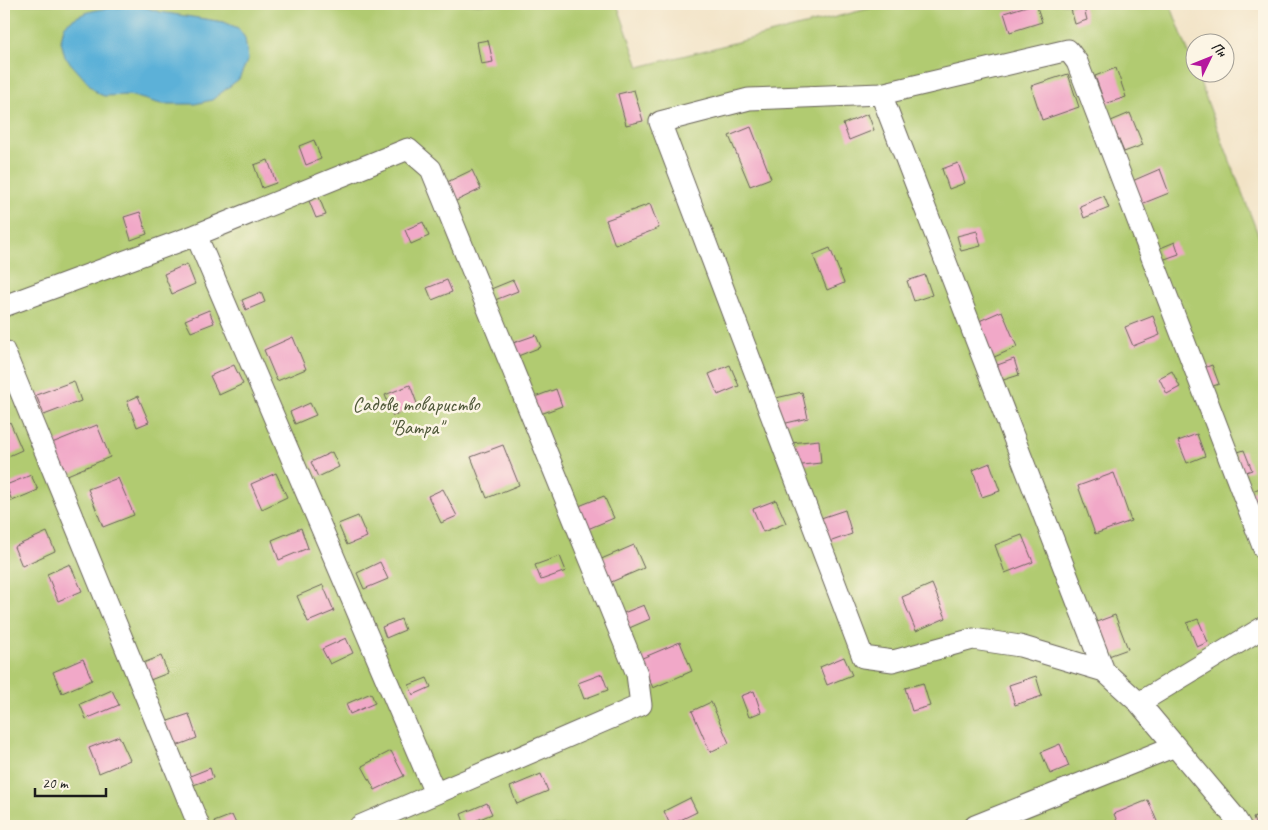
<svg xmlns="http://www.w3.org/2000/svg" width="1268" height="830" viewBox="0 0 1268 830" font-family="Caveat,sans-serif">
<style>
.green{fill:#b1cb71;stroke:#667446}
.water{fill:#5cb1d8;stroke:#3c667a}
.building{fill:#f1a8c8}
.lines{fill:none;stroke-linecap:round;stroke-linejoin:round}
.minor-casing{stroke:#676258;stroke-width:23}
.minor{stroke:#fff;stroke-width:21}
.labels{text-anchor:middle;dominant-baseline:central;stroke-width:5;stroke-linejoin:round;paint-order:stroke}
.park-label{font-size:20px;fill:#50593a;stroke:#fcf5e5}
</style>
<rect width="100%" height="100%" fill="#fcf5e5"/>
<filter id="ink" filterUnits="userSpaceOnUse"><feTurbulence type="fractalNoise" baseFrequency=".02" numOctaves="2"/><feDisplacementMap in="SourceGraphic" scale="10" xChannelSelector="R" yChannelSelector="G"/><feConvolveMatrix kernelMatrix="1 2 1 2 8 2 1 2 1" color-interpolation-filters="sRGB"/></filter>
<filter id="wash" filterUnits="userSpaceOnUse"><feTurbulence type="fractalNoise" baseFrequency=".0096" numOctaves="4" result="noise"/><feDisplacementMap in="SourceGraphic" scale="20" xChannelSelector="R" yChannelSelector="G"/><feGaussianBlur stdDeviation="1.12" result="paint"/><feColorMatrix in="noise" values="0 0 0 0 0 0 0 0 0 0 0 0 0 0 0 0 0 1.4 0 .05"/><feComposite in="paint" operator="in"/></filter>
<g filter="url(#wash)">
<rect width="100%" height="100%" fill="#f2e3c6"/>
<path class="green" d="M4,4h613l22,63 248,-63h283l94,246v576h-1260z"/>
<path class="water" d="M138,5l22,7 64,10 14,6 7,10 3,21 -9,20 -27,21 -17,4h-34l-32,-9 -25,1 -7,-3 -32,-36 -4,-16 3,-15c22,-20 48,-17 74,-21z"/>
<g id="blocks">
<path class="building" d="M1033,4h3l6,18 -32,10 -6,-19z
M1077,4h6l4,16 -12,4 -5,-18z
M488,40l5,22 -12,2 -4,-22z
M1116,68l10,29 -21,7 -10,-28z
M1068,74l11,33 -37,13 -11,-34z
M634,90l9,31 -17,4 -8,-31z
M1130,113l13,32 -19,7 -13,-31z
M868,114l6,16 -25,10 -6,-16z
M751,127l20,51 -21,8 -21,-50z
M314,140l7,19 -15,6 -7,-19z
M268,160l8,23 -14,5 -8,-23z
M958,163l7,20 -16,6 -7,-20z
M1160,169l9,24 -30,12 -9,-23z
M472,170l9,19 -29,14 -9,-19z
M1104,196l5,12 -25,10 -4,-12z
M319,197l7,18 -10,3 -7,-17z
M650,204l9,24 -44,17 -9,-25z
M140,212l7,22 -16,6 -7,-23z
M423,222l6,14 -18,8 -6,-14z
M977,231l4,15 -20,5 -4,-15z
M1175,242l4,12 -17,6 -4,-11z
M830,248l14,35 -17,7 -14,-35z
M187,264l8,20 -23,10 -8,-20z
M925,275l7,20 -18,6 -7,-20z
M447,280l5,12 -20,8 -5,-12z
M513,280l5,11 -23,9 -4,-11z
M261,292l4,10 -19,8 -4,-10z
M209,310l5,13 -23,9 -6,-12z
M1002,311l15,36 -25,11 -15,-36z
M1153,316l7,19 -27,11 -8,-19z
M536,335l5,12 -23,9 -5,-13z
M293,337l13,32 -29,12 -13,-31z
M1014,359l5,16 -22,7 -5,-15z
M234,365l9,19 -24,11 -9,-19z
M730,365l9,21 -21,9 -9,-21z
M1212,365l7,19 -11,4 -7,-19z
M1172,371l8,16 -13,7 -8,-16z
M74,381l7,20 -37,14 -8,-20z
M410,385l8,21 -25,10 -8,-21z
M556,389l6,17 -24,9 -6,-17z
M802,392l6,26 -26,6 -6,-26z
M138,396l11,26 -12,5 -10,-26z
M310,403l6,12 -21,9 -5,-12z
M10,422l12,28 -18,8v-33z
M97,425l13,32 -45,19 -13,-33z
M1197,434l8,22 -18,7 -9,-22z
M819,440l2,23 -28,3 -2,-23z
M503,445l16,40 -32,13 -16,-41z
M1244,450l8,20 -9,3 -8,-20z
M332,452l7,15 -21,10 -7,-15z
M990,463l10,28 -18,6 -9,-27z
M276,473l11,24 -25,12 -11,-25z
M1114,473l17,48 -36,13 -17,-48z
M31,475l7,15 -26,11 -6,-16z
M118,478l16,37 -31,12 -15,-38z
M1262,487l2,6v25l-5,2 -11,-27z
M443,489l14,27 -16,7 -13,-27z
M604,496l10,22 -31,13 -9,-23z
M776,500l10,23 -23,9 -10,-23z
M845,510l7,24 -23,8 -8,-24z
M358,516l9,21 -20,8 -9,-21z
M301,528l7,20 -29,12 -7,-20z
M47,532l8,19 -33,15 -8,-19z
M1022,535l11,27 -28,11 -10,-28z
M634,545l10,23 -35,15 -10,-23z
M560,556l6,15 -25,9 -6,-15z
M380,562l8,17 -24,10 -7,-16z
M70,564l12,27 -24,10 -11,-27z
M932,584l14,34 -30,13 -14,-34z
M323,585l11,26 -26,11 -11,-26z
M644,605l6,14 -23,10 -6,-15z
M1115,615l13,34 -25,9 -12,-34z
M401,619l4,11 -19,8 -4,-11z
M1198,619l10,23 -11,5 -10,-24z
M346,638l7,15 -23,11 -8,-15z
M680,642l12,29 -39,17 -13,-29z
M161,656l7,17 -23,9 -7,-17z
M844,657l8,18 -25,10 -7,-18z
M83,659l9,21 -30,13 -9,-21z
M602,674l6,16 -24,9 -6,-16z
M1036,676l6,20 -27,9 -6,-20z
M427,678l4,9 -18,8 -4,-10z
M923,683l7,23 -18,5 -7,-23z
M112,690l7,15 -33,14 -6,-15z
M754,691l7,21 -12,5 -8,-21z
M371,693l4,10 -25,11 -4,-10z
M711,702l18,41 -19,9 -18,-41z
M189,714l8,24 -26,10 -9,-25z
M119,736l11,24 -31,13 -10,-25z
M1060,744l9,22 -19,8 -9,-22z
M391,751l13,25 -29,14 -13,-24z
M210,768l3,10 -25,9 -3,-9z
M541,774l7,17 -31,13 -7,-17z
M690,798l7,14 -27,13 -6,-14z
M1148,800l11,26h-40l-5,-12z
M487,803l5,11 -27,11 -4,-11z
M1264,813v13h-8l-3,-8z
M232,815l5,11h-21l-2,-4z"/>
</g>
</g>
<g filter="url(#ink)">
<use href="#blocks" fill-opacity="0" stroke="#676258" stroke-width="1"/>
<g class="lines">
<defs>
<path id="minor" d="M881,94l223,577
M196,235l239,558
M4,306l192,-71 212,-86 23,20 206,505 4,31 -281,121
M4,351l195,475
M1139,703l125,-76
M975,826l200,-80
M1240,826l-7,-11 -94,-112 -35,-32 -84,-25 -47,-7 -80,22 -30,-4 -203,-535 89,-23 132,-5 187,-44 9,12 187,487"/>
</defs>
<use href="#minor" class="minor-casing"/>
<use href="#minor" class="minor"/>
</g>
</g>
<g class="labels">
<g class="park-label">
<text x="416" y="404">Садове товариство<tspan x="416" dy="23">"Ватра"</tspan></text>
</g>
</g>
<rect width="1268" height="830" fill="none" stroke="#fcf5e5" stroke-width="20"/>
<g transform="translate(1210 58) rotate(47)"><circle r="24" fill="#fcf5e5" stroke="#a29e95"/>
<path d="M0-4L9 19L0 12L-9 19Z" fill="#b5179e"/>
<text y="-8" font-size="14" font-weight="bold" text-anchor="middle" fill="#1c1c1c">Пн</text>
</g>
<path d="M35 788v8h71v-8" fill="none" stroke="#1c1c1c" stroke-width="2.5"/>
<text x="42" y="788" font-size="15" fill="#1c1c1c" stroke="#fcf5e5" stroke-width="4" paint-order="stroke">20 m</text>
</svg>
